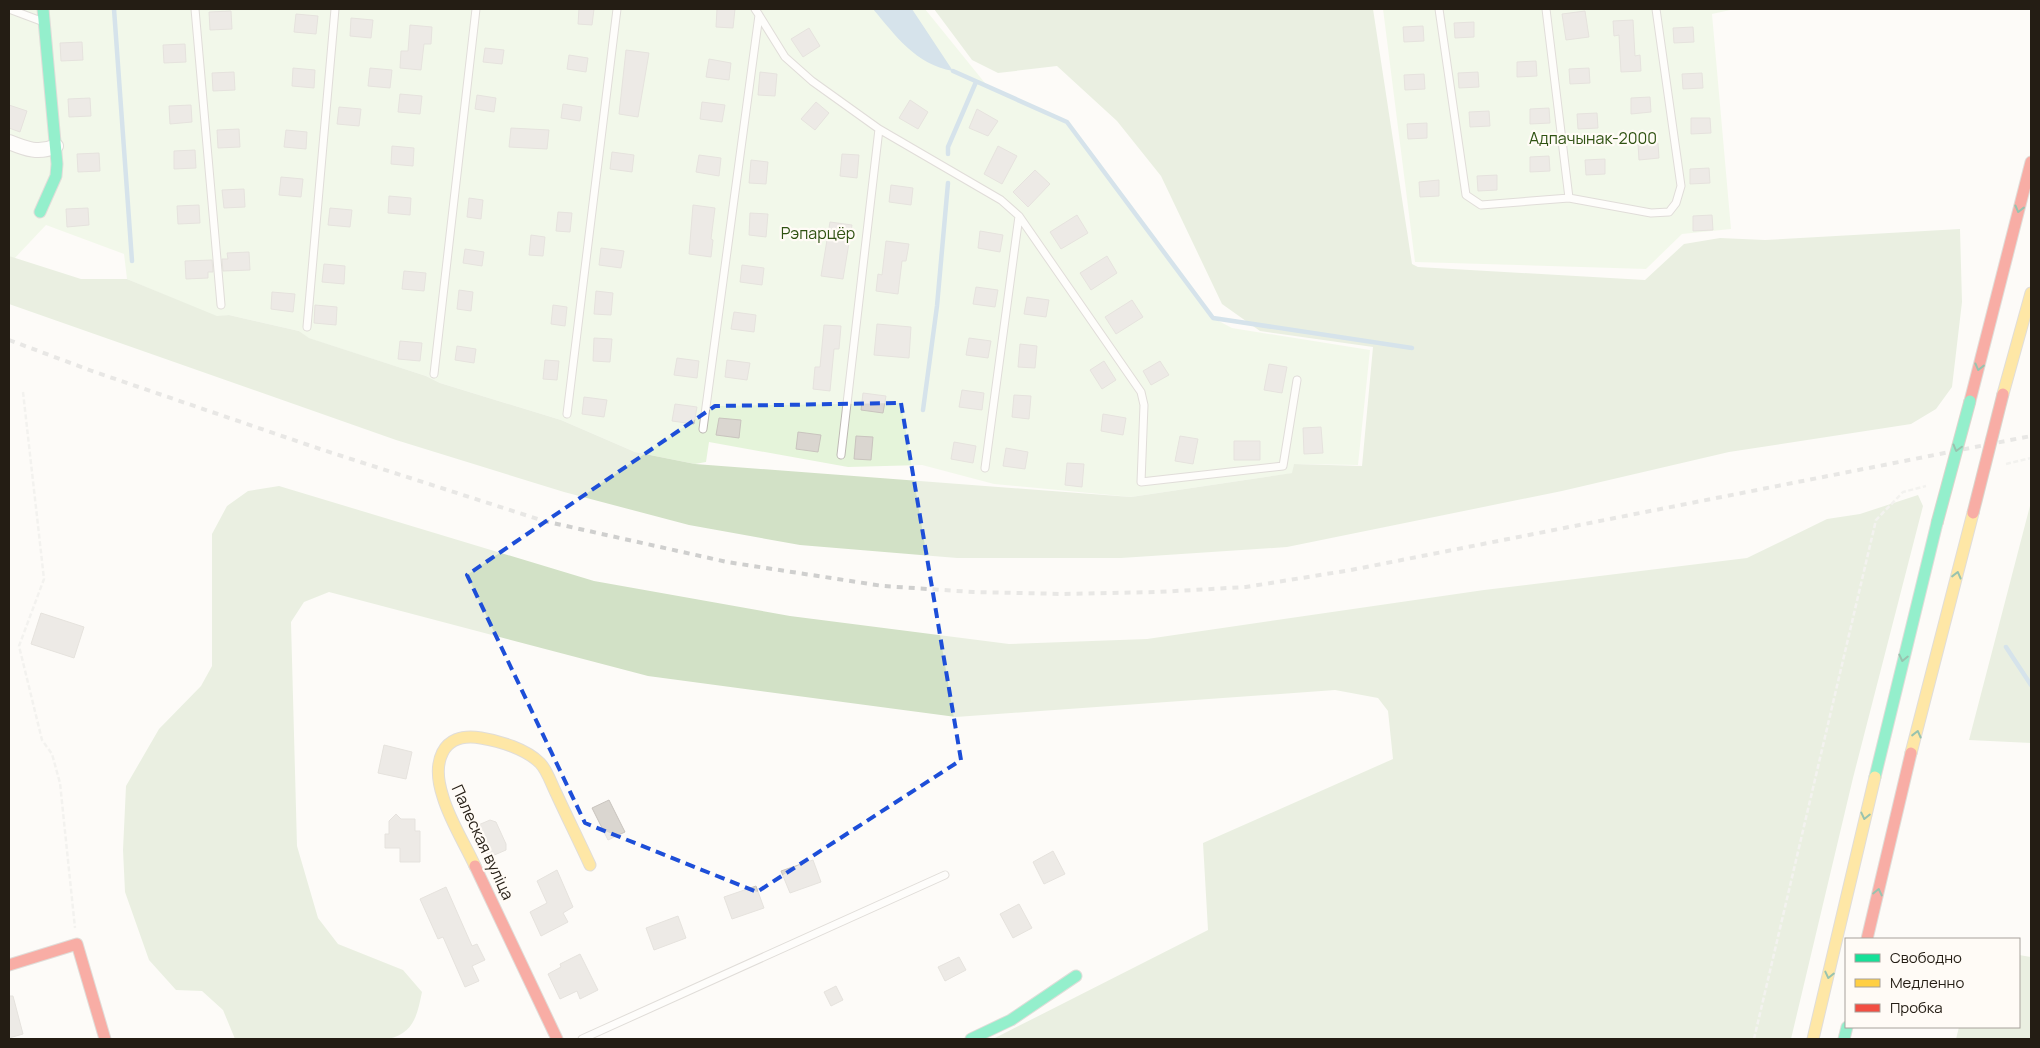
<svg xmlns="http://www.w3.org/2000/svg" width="2040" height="1048" viewBox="0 0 2040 1048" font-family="Manrope,sans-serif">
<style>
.green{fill:#e5f4da}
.forest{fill:#d2e1c6}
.water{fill:#a6c6db}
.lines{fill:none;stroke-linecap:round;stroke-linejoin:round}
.stream{stroke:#a6c6db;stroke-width:4.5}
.building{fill:#dad6d0;stroke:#c9c4be}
.lane-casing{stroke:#bdb8b3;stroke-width:9}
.street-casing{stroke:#bdb8b3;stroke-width:16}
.fast-casing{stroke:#bdb8b3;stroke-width:13}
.slow-casing{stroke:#bdb8b3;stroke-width:13}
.jam-casing{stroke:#bdb8b3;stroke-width:13}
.path{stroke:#e7e7e5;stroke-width:2.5;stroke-dasharray:5 2.5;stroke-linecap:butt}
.lane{stroke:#fffefe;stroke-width:7}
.street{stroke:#fffefe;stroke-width:14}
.fast{stroke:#16e098;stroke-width:11}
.slow{stroke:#ffcf43;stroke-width:11}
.jam{stroke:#f24e42;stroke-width:11}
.rail{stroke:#cfcfce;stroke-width:4;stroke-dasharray:6 6;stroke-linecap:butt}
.fast-bridge-casing{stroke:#b1a79a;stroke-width:13;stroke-linecap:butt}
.jam-bridge-casing{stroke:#b1a79a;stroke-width:13;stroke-linecap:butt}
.fast-bridge{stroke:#16e098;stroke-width:11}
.jam-bridge{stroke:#f24e42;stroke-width:11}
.oneway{stroke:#1d7e56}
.marked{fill:none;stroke:#1d4ed8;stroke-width:4;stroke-dasharray:10 6;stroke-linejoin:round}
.labels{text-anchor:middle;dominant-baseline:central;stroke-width:4.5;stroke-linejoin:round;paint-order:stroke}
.park-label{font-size:16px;fill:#2f5212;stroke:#fffbf6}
.street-label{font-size:16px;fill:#241d14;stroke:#fffbf6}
</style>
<rect width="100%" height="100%" fill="#fdfbf8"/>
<path class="green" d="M9,9h916l64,79 78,34 146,196 19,10 138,22 -12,115 -64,-1 -1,9 -162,24 -137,-13 -72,-19 -74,2 -139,-25 -3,20 -11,2 -60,-12 -74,-32 -121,-37 -14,-7 -118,-38 -9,-7 -70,-16 -12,2 -90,-38 -3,-25 -78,-29 -32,34 -5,-3z
M1383,9h352l-23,5 19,215 -49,5 -36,35 -231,-7z"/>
<path class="forest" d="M934,9h439l39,255 6,3 227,13 39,-36 36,-6 45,2 195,-11 2,73 -10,85 -16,22 -25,15 -182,28 -167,39 -275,56 -166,11h-164l-157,-13 -111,-20 -125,-33 -168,-52 -387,-136v-48l72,23h46l90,37 12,-1 70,16 10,7 117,38 14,7 121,37 74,32 60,12 436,33 161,-24 2,-9 68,2 11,-119 -113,-16 -38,-27 -61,-128 -44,-55 -60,-55 -59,7 -26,-13z
M279,486l315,95 196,35 219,28 138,-5 337,-49 263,-32 80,-39 33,-5 58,-19 5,11 -70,272 -62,261h-798l215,-109 -5,-87 190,-84 -5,-48 -10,-13 -43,-8 -379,27 -308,-41 -319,-84 -25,10 -13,20 6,224 21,72 20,26 65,26 19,22c-5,24 -8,41 -34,47h-153l-12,-29 -21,-19 -26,-1 -27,-30 -24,-68 -2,-42 3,-64 33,-57 42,-43 11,-20v-132l15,-28 21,-15z
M2031,502v241l-62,-3z
M2019,955l12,2v82h-75l3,-12h60z"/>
<path class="water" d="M873,9h39l41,62c-38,-7 -57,-35 -80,-62z"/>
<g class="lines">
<path class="stream" d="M114,9l18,252
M953,71l114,51 146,196 199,30
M948,154v-7l28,-65
M923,410l14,-104 11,-123
M2006,647l25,38"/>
</g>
<path class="building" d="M579,9h15l-2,16 -14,-1z
M717,9h18l-2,19 -17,-1z
M231,11l1,18 -22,1 -1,-18z
M1585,11l4,26 -23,3 -4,-26z
M296,14l22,2 -2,18 -22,-2z
M351,18l22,2 -2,18 -21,-2z
M1633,20l2,36 5,-1 1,16 -20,1 -2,-37 -5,1 -1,-15z
M1474,22v15l-19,1 -1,-15z
M410,25l22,2 -1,17h-7l-3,26 -21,-2 1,-17h7z
M1423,26l1,15 -20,1 -1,-15z
M1693,27l1,15 -20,1 -1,-15z
M809,28l11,18 -17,11 -12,-18z
M82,42l1,18 -22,1 -1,-18z
M185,44l1,18 -22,1 -1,-18z
M485,48l19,2 -2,14 -19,-2z
M626,50l23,3 -11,64 -19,-3z
M569,55l19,3 -2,14 -19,-3z
M709,59l22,4 -2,17 -23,-3z
M1536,61l1,15 -20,1v-15z
M293,68l22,2 -1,18 -22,-2z
M370,68l22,2 -2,18 -22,-2z
M1589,68l1,15 -20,1 -1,-15z
M234,72l1,18 -22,1 -1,-18z
M760,72l17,2 -2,22 -17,-1z
M1478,72l1,15 -20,1 -1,-15z
M1702,73l1,15 -20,1 -1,-15z
M1424,74l1,15 -20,1 -1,-15z
M400,94l22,2 -2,18 -22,-2z
M477,95l19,3 -2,14 -19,-3z
M1650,97l1,15 -20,2v-16z
M90,98l1,18 -22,1 -1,-18z
M910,100l18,12 -10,17 -19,-11z
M702,102l23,3 -3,17 -22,-3z
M816,102l13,11 -14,17 -14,-11z
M563,104l19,3 -2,14 -19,-3z
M9,105l18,6 -7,21 -11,-4z
M191,105l1,17 -22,2 -1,-18z
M339,107l22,2 -2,17 -22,-2z
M1549,108l1,15 -20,1v-15z
M977,109l21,12 -10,15 -19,-8z
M1489,111l1,15 -20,1 -1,-15z
M1597,113l1,15 -20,1 -1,-15z
M1691,118h19l1,15 -20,1z
M1427,123v15l-19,1 -1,-15z
M511,128l38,2 -2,19 -38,-2z
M239,129l1,18 -22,1 -1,-18z
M286,130l21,2 -1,17 -22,-2z
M1658,143l1,15 -20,2 -1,-16z
M392,146l22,2 -1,18 -22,-2z
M998,146l19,10 -15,28 -18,-10z
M195,150l1,18 -22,1v-18z
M612,152l22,3 -2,17 -22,-3z
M99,153l1,18 -22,1 -1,-18z
M842,154l17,1 -2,23 -17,-2z
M699,155l22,3 -2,18 -23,-4z
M1549,156l1,15 -20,1v-15z
M1605,159v15l-19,1 -1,-15z
M751,160l17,2 -2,22 -17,-1z
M1709,168l1,15 -20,1v-15z
M1035,170l15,14 -22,23 -15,-15z
M1497,175v15l-19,1 -1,-15z
M281,177l22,2 -2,18 -22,-2z
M1439,180v16l-19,1 -1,-15z
M891,185l22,3 -2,17 -22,-3z
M244,189l1,18 -21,1 -2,-18z
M389,196l22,2 -1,17 -22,-2z
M469,198l14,2 -2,19 -14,-2z
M199,205l1,18 -22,1 -1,-18z
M693,205l22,3 -4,31 2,1 -2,17 -22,-3z
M88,208l1,17 -22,2 -1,-18z
M330,208l22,2 -2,17 -22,-2z
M558,212l14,1 -2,19 -14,-1z
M750,213l18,1 -2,23 -17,-2z
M1077,215l11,18 -27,16 -11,-17z
M1712,215l1,15 -20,1v-15z
M830,222l22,3 -9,54 -22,-3z
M980,231l23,4 -3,17 -22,-4z
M531,235l14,2 -2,19 -14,-1z
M886,241l23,3 -3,17h-4l-4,33 -22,-3 2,-17 4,1z
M601,248l23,3 -3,17 -22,-3z
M465,249l19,3 -2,14 -19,-3z
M249,252l1,18 -27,1 -1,-12h6l-1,-6z
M1107,256l10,17 -26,17 -11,-17z
M212,260l1,12h-5v6l-22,1 -1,-18z
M324,264l21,2 -1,18 -22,-2z
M742,265l22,3 -2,17 -22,-3z
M404,271l22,2 -2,18 -22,-2z
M976,287l22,3 -3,17 -22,-3z
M459,290l14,2 -2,19 -14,-2z
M596,291l17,2 -2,22 -17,-1z
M272,292l23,2 -2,18 -22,-3z
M1027,297l22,3 -3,17 -22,-3z
M1132,300l11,17 -27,17 -11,-17z
M315,305l22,2 -1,18 -22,-2z
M553,305l14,2 -2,19 -14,-2z
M734,312l22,3 -2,17 -23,-3z
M877,324l34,3 -2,31 -35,-3z
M824,325l17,1 -2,23h-5l-4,42 -17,-2 2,-22h5z
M594,338l18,1 -2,23 -17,-1z
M969,338l22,3 -3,17 -22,-3z
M400,341l22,2 -2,18 -22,-2z
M1020,344l17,2 -2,22 -17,-1z
M457,346l19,3 -2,14 -19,-3z
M677,358l22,3 -2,17 -23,-3z
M545,360l14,1 -2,19 -14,-1z
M727,360l23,3 -3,17 -22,-3z
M1104,361l12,19 -14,9 -12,-19z
M1160,361l9,14 -18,10 -8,-14z
M1269,364l18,3 -5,26 -18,-3z
M962,390l22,3 -2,17 -23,-3z
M863,393l23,3 -3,17 -22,-3z
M1014,395l17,1 -2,23 -17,-2z
M584,397l23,3 -3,17 -22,-3z
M675,404l22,3 -3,17 -22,-3z
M1103,414l23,4 -3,17 -22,-4z
M719,418l22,2 -2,18 -23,-3z
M1321,427l2,26 -19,1 -1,-26z
M798,432l23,3 -3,17 -22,-3z
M856,436l17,1 -2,23 -17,-1z
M1180,436l18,3 -5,25 -18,-3z
M1234,441h26v19h-26z
M954,442l22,4 -3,17 -22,-4z
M1006,448l22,4 -3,17 -22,-3z
M1067,463l17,1 -2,23 -17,-2z
M41,613l43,14 -10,31 -43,-14z
M384,745l28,7 -6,27 -28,-6z
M609,800l16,32 -17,8 -16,-32z
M396,814l5,5h14v12h5v31h-20v-14h-15v-14h4v-13z
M490,820l6,2 10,22v6l-14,6 -7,-3 -9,-27z
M1053,851l12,23 -21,10 -11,-22z
M813,860l8,22 -31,11 -9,-22z
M557,870l16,37 -10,6 5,9 -27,14 -11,-24 17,-9 -10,-22z
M756,886l8,22 -32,11 -8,-22z
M446,887l26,59 5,-2 8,16 -13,6 7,15 -14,6 -22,-50 -5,2 -18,-40z
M1019,904l13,24 -19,10 -13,-24z
M678,916l8,22 -32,12 -8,-22z
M580,954l18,36 -18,9 -3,-8 -17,8 -12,-25 13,-7 -1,-3z
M959,957l7,13 -21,11 -7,-14z
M836,986l7,14 -12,6 -7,-14z
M9,996h4l10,38 -14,4z"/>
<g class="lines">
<defs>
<path id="lane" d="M9,9l32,12
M195,9l26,296
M1439,9l27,186 15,10 88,-7 82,15 18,-1 7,-9 5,-17 -25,-177
M1546,9l23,189
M759,15l26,42 27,24 67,48 -38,326
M879,129l122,71 18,16 -34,252
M1019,216l122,176 3,13 -3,77 142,-16 14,-86
M307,327l28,-318
M434,374l42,-365
M567,414l50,-405
M703,429l56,-414 -4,-6
M582,1039l363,-164"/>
<path id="street" d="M9,142c17,7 30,12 47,4"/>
<path id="fast" d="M40,212l16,-36 1,-12 -14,-155
M1875,777l62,-254
M971,1039l40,-19 65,-44
M1844,1039l3,-12"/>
<path id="slow" d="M2003,394l28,-101
M1911,753l62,-240
M475,866c-10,-22 -25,-45 -32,-69 -11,-33 -3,-66 38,-59 19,3 45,11 59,25 7,7 11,20 16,30 11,24 23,48 34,72
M1813,1039l62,-262"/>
<path id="jam" d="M1970,401l61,-239
M475,866l82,173
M1867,939l44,-186
M9,965l68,-21 28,95"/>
</defs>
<use href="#lane" class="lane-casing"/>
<use href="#street" class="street-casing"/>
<use href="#fast" class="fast-casing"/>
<use href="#slow" class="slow-casing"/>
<use href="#jam" class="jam-casing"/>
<path class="path" d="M23,392l21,187 -25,67 23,94 10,14 8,29 15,145
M2006,464l25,-6
M1754,1039l122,-519 27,-28 23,-6"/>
<use href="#lane" class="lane"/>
<use href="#street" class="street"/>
<use href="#fast" class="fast"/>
<use href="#slow" class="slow"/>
<use href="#jam" class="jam"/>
<path class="rail" d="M9,340l83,31 228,78 224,72 183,41 156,24 90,6 91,2 94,-2 88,-5 105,-17 680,-134"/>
<defs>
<path id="fast-bridge" d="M1937,523l33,-122"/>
<path id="jam-bridge" d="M1973,513l30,-119"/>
</defs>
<use href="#fast-bridge" class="fast-bridge-casing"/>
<use href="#jam-bridge" class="jam-bridge-casing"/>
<use href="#fast-bridge" class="fast-bridge"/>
<use href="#jam-bridge" class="jam-bridge"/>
</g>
<defs><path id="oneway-chevron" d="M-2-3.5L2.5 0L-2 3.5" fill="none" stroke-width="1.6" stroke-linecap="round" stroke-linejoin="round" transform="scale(1.25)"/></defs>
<g class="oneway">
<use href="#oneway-chevron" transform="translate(2019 209) rotate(104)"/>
<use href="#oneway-chevron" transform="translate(1979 367) rotate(104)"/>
<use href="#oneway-chevron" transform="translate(1957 448) rotate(105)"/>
<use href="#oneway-chevron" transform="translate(1957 575) rotate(-76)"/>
<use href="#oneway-chevron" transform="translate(1903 658) rotate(103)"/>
<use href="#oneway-chevron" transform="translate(1917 734) rotate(-76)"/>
<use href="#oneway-chevron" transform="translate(1865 816) rotate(103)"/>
<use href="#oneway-chevron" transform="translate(1878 892) rotate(-77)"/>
<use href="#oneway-chevron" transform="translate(1829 975) rotate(103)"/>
</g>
<path d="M0 0H2040V1048H0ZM901,403l60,357 -204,132 -172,-69 -118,-248 248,-169z" fill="#fdfbf8" fill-opacity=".55" fill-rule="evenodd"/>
<path class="marked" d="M901,403l60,357 -204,132 -172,-69 -118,-248 248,-169z"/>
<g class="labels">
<g class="park-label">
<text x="1593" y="138">Адпачынак-2000</text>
<text x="818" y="233">Рэпарцёр</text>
</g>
<g class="street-label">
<text transform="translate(483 842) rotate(65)">Палеская вуліца</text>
</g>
</g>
<rect width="2040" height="1048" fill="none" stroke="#241d14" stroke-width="20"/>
<rect x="1845" y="938" width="175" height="90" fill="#fffbf6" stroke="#a7a29c"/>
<rect x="1855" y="954" width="25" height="8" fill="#16e098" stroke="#a7a29c"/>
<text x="1890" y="963" font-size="15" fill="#241d14">Свободно</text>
<rect x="1855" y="979" width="25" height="8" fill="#ffcf43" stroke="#a7a29c"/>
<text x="1890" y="988" font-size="15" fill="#241d14">Медленно</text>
<rect x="1855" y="1004" width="25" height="8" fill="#f24e42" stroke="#a7a29c"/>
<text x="1890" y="1013" font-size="15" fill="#241d14">Пробка</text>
</svg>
